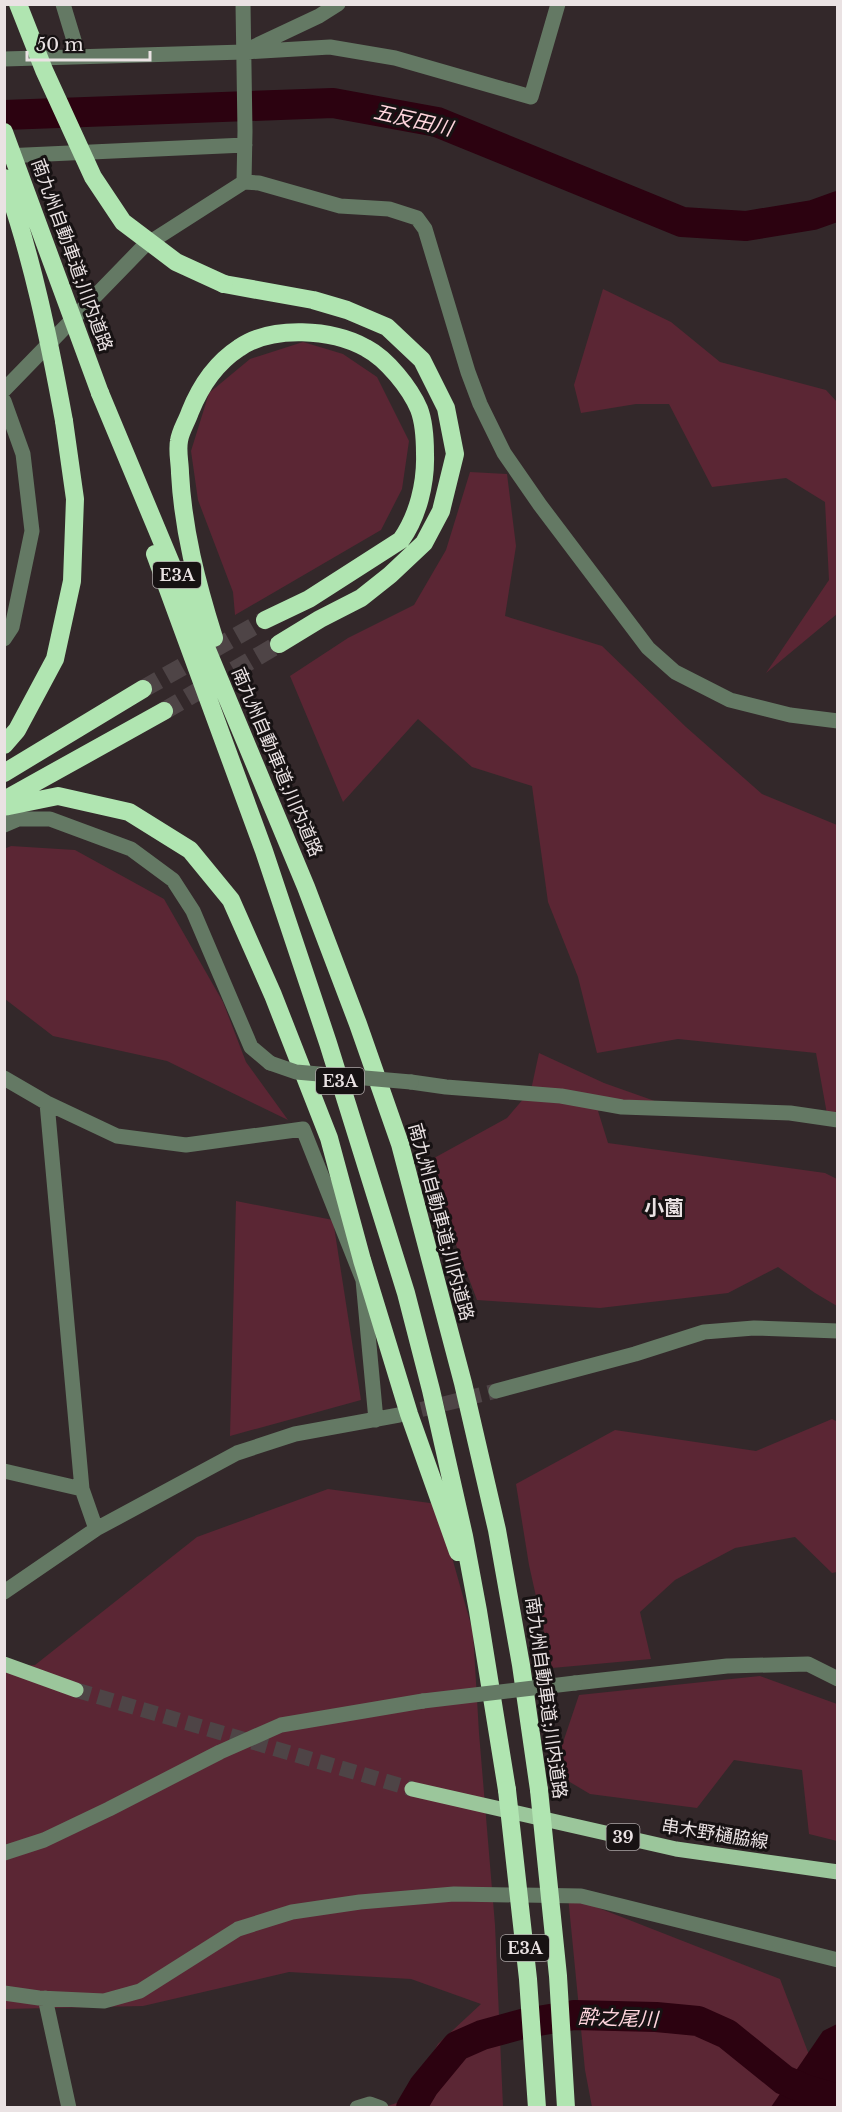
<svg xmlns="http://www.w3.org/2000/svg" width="842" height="2112" viewBox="0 0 842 2112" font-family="'Libre Baskerville','Noto Sans JP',serif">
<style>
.green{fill:#5b2634}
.water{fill:#2c0210}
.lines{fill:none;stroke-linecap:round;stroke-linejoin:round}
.river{stroke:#2c0210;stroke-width:30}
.minor-tunnel{stroke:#4e4446;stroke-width:15;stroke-dasharray:15 8;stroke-linecap:butt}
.major-tunnel{stroke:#4e4446;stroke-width:15;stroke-dasharray:15 8;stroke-linecap:butt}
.highway-tunnel{stroke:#4e4446;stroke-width:18;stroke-dasharray:18 9;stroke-linecap:butt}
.minor{stroke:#647964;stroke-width:15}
.major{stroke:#9bc69b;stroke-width:15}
.highway{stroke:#b0e5b1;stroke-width:18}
.minor-bridge{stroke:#647964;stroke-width:15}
.highway-bridge{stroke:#b0e5b1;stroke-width:18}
.labels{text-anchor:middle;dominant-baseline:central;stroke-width:6;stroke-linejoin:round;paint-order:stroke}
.shield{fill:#171213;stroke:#aba4a5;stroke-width:1.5}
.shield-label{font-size:16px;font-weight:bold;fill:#eae2e3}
.street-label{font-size:18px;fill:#eae2e3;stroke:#171213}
.water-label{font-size:20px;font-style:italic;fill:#ffd5dd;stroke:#171213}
.neighbourhood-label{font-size:20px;font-weight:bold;fill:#eae2e3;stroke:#171213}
</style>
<rect width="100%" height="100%" fill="#33282a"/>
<path class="green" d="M603,289l68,33 49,40 106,28 11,12v212l-71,59 63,-93 -4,-78 -39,-24 -74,9 -43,-83h-33l-55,9 -7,-28z
M303,342l40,12 34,23 32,64 -7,48 -21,41 -146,85 -2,-23 -35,-92 -7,-49 18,-58 41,-34z
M470,472l37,2 9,72 -11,70 97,30 84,81 76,67 75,31v290l-10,-1 -11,-61 -138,-14 -81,14 -19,-76 -30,-75 -16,-116 -60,-19 -54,-48 -75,83 -53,-126 58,-38 66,-33 32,-55z
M11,846l64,4 89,49 59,103 23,60 42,58 -121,-59 -114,-25 -48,-37 -1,-150z
M539,1053l65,30 79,28h-85l10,32 217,30 12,6v127l-22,-13 -37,-26 -50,26 -128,15 -123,-8 -52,-137 82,-45 24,-28z
M236,1201l97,19 28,180 -131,36z
M832,1419l6,3 -1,150 -5,1 -37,-36 -60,11 -60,32 -35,32 11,47 -99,9 -23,-103 -13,-81 99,-54 141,21z
M328,1489l109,15 36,128 6,101 16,192 8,182h-119l22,-7 32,-56 43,-40 -70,-25 -122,-7 -146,34 -138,3 -1,-342 31,-2 162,-128z
M760,1676l77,28v137l-28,-7 -7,-64 -68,-10 -37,48 -107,-14 -37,-22 26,-77z
M568,1896l212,83 49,128h-237l-7,-37z"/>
<path class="water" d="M837,2024v83h-66l52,-76z"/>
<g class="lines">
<path class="river" d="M4,115l329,-12 104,19 245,100 64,4 67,-11 25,-9
M411,2108l13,-22 33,-40 25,-11 44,-12 48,-8 82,2 42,4 29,13 57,46 23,10 31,9"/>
<path class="minor-tunnel" d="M399,1415l97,-24"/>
<path class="major-tunnel" d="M76,1690l336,99"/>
<path class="highway-tunnel" d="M143,689l122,-69
M164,711l115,-67"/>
<path class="minor" d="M63,4l16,53
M243,4l2,127 -1,51
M249,49l70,-33 19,-12
M4,59l240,-7 86,-5 65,11 136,39 27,-93
M4,156l241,-11
M4,390l140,-144 100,-64 15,1 81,23 49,3 28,9 8,11 43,143 12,32 24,49 36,52 108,143 27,24 55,28 60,15 48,6
M4,401l19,53 9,77 -20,96 -8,12
M4,825l14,-6h32l81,30 42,31 20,31 58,136 19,16
M4,1078l43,25 70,33 69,9 117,-16 60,151 13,140
M411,1082l35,5 115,9 61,11 168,6 48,7
M47,1103l35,386 14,40
M496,1391l139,-37 69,-22 50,-4 84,3
M4,1471l78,18
M4,1592l92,-63 141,-76 58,-19 104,-19
M575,1683l152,-17 81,-2 30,15
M4,1853l40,-13 65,-31 111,-57 61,-27 142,-24
M4,1993l35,5 65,3 36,-10 98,-62 54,-17 68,-10 94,-8 127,2 257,64
M45,1998l24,110
M357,2108l13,-4 11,4"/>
<path class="major" d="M4,1664l72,26
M412,1789l264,60 162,23"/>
<path class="highway" d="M224,284l89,16 34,10 40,17 35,33 24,48 9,46 -14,57 -17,32 -34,32 -29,23 -41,21 -41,25
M100,393l206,494 52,137 42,120 63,239 34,147 24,135 18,125
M155,554l109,297 64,192 78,250 25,97 33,146 14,75 29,179
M214,638c-17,-54 -31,-108 -34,-165 0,-10 -3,-22 -1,-32 1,-9 8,-20 11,-29 10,-25 26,-49 49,-64 33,-23 93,-19 127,0 21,11 44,40 53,61 5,13 6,32 6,45 1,29 -7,62 -24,86l-92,59 -44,21
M4,745l13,-15 38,-71 17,-78 3,-82 -11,-78
M4,773l139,-84
M4,800l160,-89
M4,807l54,-11 71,16 61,38 41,50 42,95 56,143 33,122 47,154 49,138"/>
<path class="minor-bridge" d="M270,1063l26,9 115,10
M423,1701l152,-18"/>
<path class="highway-bridge" d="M18,4l26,66 49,107 30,45 53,40 48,22
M4,132l96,261
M4,178c28,78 45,161 60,243
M507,1790l21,189 9,129
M539,1790l19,186 8,132"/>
</g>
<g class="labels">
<g class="shield">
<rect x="153" y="562" width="48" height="26" rx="4.5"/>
<rect x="316" y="1068" width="48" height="26" rx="4.5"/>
<rect x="606.5" y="1824" width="33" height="26" rx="4.5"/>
<rect x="501" y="1935" width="48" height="26" rx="4.5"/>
</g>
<g class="shield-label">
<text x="177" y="575">E3A</text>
<text x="340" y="1081">E3A</text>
<text x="623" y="1837">39</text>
<text x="525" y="1948">E3A</text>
</g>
<g class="street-label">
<text transform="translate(72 255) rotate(70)">南九州自動車道;川内道路</text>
<text transform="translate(277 762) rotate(67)">南九州自動車道;川内道路</text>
<text transform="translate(441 1222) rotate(75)">南九州自動車道;川内道路</text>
<text transform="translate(546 1698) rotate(82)">南九州自動車道;川内道路</text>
<text transform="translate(715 1834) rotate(9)">串木野樋脇線</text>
</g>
<g class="water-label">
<text transform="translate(413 120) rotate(13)">五反田川</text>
<text transform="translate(618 2018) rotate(2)">酔之尾川</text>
</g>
<g class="neighbourhood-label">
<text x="664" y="1208">小薗</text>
</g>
</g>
<rect width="842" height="2112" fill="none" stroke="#eae2e3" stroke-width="12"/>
<path d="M27 51v9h123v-9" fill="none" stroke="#eae2e3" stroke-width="3"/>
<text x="36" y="51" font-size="18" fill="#eae2e3" stroke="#171213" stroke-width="4.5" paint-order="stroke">50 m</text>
</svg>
